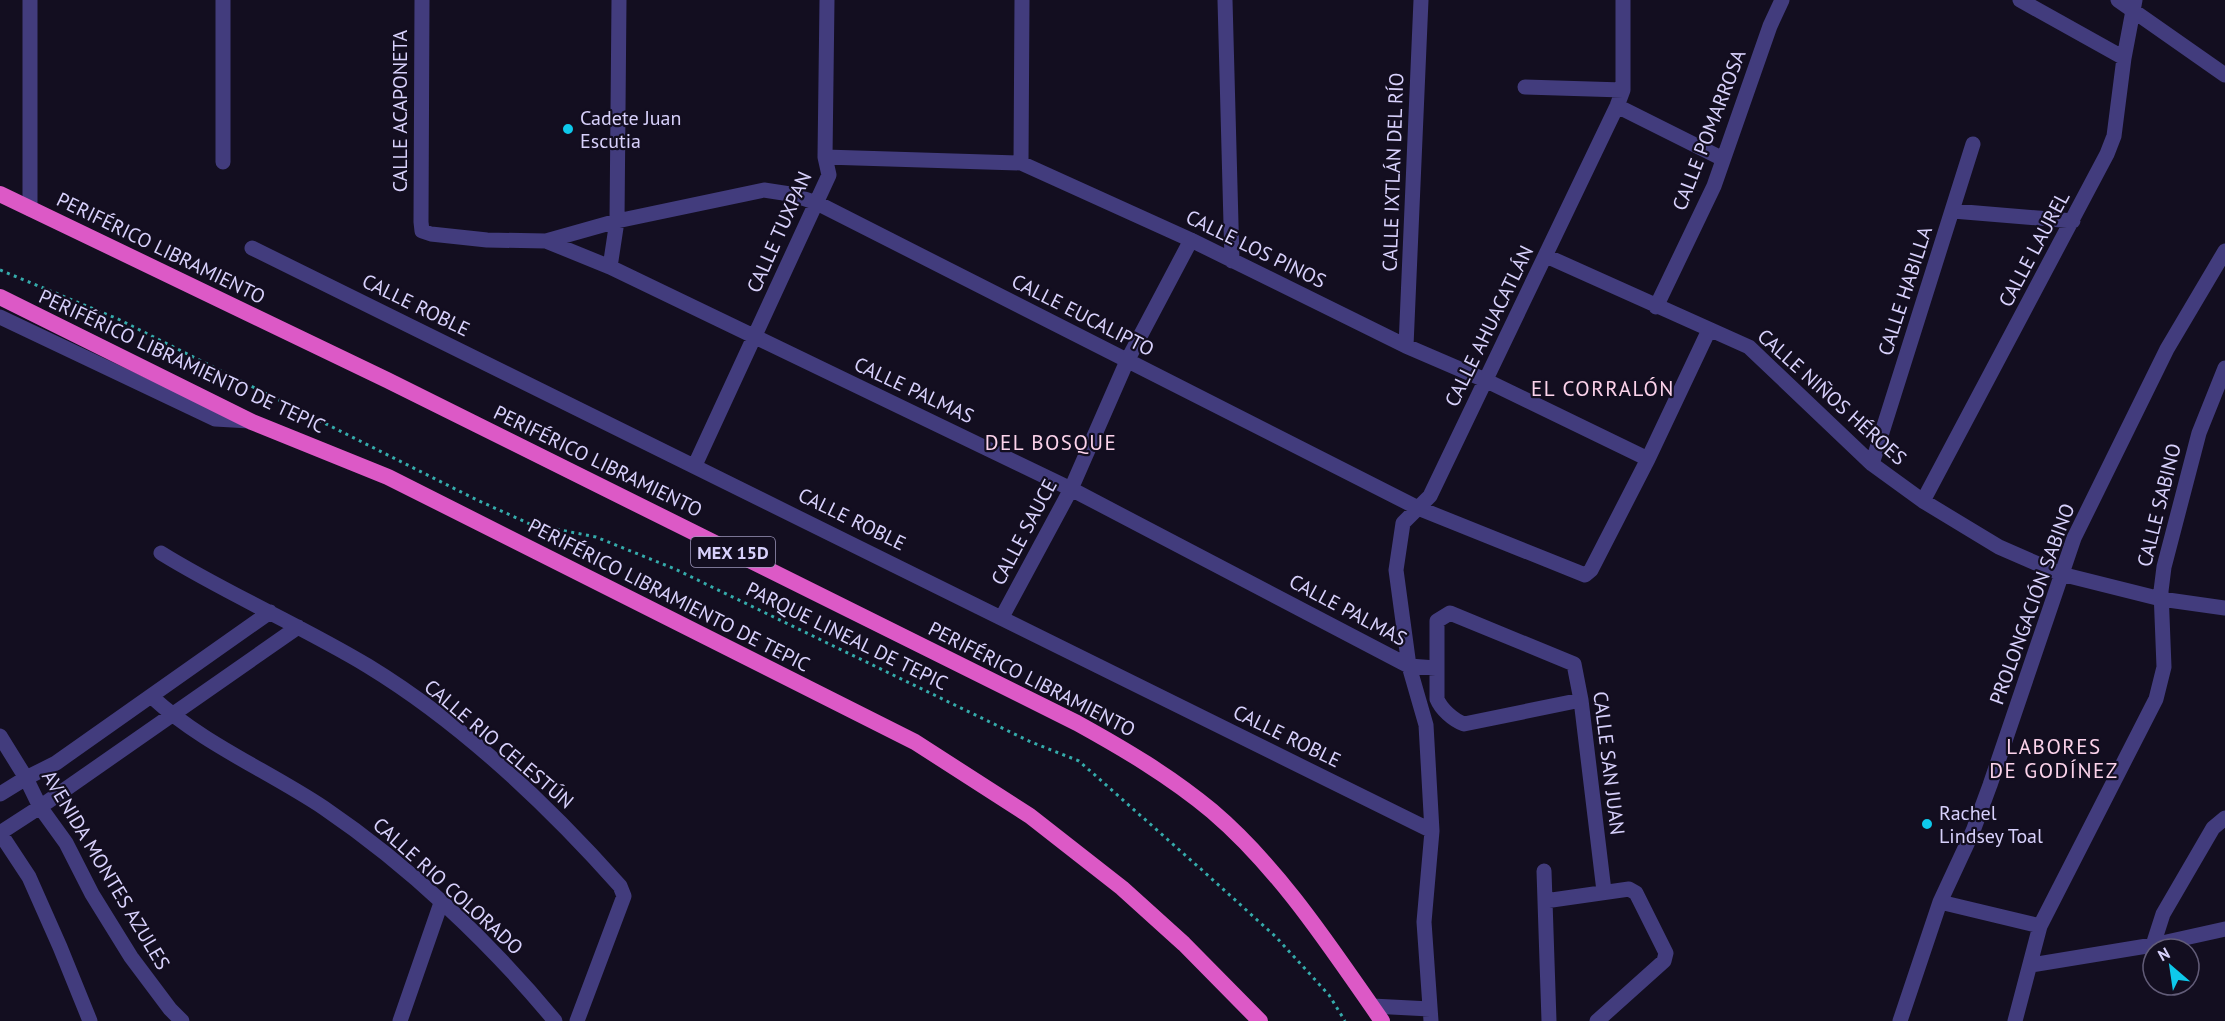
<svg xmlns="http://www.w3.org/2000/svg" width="2225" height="1021" viewBox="0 0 2225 1021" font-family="'PT Sans',sans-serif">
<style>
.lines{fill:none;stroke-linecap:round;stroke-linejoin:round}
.path{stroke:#35abab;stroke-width:3;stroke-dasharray:3 4.5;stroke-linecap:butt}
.minor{stroke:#423c7d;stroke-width:15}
.tertiary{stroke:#423c7d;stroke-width:15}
.trunk{stroke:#dc59c6;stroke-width:16}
.poi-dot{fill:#0ec9eb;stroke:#130e20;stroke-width:2}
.labels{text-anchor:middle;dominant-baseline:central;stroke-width:4.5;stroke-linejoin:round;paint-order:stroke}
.shield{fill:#130e20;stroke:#9d96ba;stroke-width:1.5}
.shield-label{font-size:18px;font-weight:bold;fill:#d8d1fc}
.street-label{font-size:20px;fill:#d8d1fc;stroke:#130e20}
.poi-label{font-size:20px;fill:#d8d1fc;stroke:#130e20;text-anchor:start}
.neighbourhood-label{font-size:21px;letter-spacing:1.5px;fill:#fcd3eb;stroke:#130e20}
</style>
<rect width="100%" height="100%" fill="#130e20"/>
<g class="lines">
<path class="path" d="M0,270l118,49 359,181 53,24 66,13 79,32 356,173 48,19 123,109 74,67 53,58 16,26"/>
<path class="minor" d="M422,0l-1,222 1,9 9,3 56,6 59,1 64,26 461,222 338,177 27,2
M1225,0l7,261
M2020,0l104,58
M2118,0l107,75
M1525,87l98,3
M1617,106l106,53
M825,157l196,6 170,77 215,106 79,34 163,79
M223,162v-162
M1021,163l1,-163
M1953,211l120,10
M546,241l71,-20 147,-31 26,4 27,9 601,305 167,67 6,-5 57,-111 61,-129
M252,248l1180,583
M1546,256l203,91 123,117 51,37 76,46 62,27 100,25 64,9
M610,267l7,-46 2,-221
M1656,307l58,-121 56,-160 12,-26
M0,317l215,102 35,2
M1406,346l15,-346
M1872,464l101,-320
M695,465l134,-290 -4,-18 2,-157
M1923,501l184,-347 7,-18 10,-78 11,-58
M161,553c66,41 139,72 207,113 95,58 178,137 252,220l4,10 -47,125
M1002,617l69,-128 56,-128 64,-121
M152,697c51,47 115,73 172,111 84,57 167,135 231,213
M1581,700l-117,24c-11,-4 -23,-15 -27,-25v-78l13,-8 124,51 7,36 23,191
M0,736l26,42 14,29 26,36 26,51 39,63 39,52 12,12
M0,794l26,-16 30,-15 214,-151
M0,833l40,-26 258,-180
M0,833l29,44 31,70 30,74
M1544,871l5,150
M1545,901l84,-12 7,4 30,60 -2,8 -67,60
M1940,902l100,24
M2153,945l10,-31 50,-86 12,-10
M2031,965l122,-20 72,-16
M1372,1006l58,3
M400,1021l41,-118
M1431,1021l-7,-99 8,-91 -6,-106 -17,-59 -13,-96 7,-47 27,-27 187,-390 6,-16v-90
M1900,1021l40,-119 33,-71 17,-46 84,-247 93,-189 58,-98
M2015,1021l25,-95 116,-227 8,-32 -3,-76 3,-24 35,-134 26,-65"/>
<path class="tertiary" d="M30,0v209"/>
<path class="trunk" d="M0,194l387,186 690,343c47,26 93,53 135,88 68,58 119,137 170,210
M0,297l252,125 136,55 527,265 115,74 92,72 62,56 76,77"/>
</g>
<g class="poi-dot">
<circle cx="568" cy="129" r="6"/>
<circle cx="1927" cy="824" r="6"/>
</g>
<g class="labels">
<rect class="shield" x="691" y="537" width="84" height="30" rx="4.5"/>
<g class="shield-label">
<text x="733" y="552">MEX 15D</text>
</g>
<g class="street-label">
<text transform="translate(400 111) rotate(-90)">CALLE ACAPONETA</text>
<text transform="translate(1709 130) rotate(-69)">CALLE POMARROSA</text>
<text transform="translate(1393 172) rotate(-88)">CALLE IXTLÁN DEL RÍO</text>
<text transform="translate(779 232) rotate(-66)">CALLE TUXPAN</text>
<text transform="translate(161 248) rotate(26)">PERIFÉRICO LIBRAMIENTO</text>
<text transform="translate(1256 249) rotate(26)">CALLE LOS PINOS</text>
<text transform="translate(2034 249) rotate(-62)">CALLE LAUREL</text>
<text transform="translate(1905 291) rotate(-72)">CALLE HABILLA</text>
<text transform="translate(416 305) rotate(26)">CALLE ROBLE</text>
<text transform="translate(1083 315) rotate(27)">CALLE EUCALIPTO</text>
<text transform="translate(1489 326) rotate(-64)">CALLE AHUACATLÁN</text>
<text transform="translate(182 361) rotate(25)">PERIFÉRICO LIBRAMIENTO DE TEPIC</text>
<text transform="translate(914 390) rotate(25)">CALLE PALMAS</text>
<text transform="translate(1832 397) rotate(42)">CALLE NIÑOS HÉROES</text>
<text transform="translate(598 461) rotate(26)">PERIFÉRICO LIBRAMIENTO</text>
<text transform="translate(2159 505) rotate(-76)">CALLE SABINO</text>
<text transform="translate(852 519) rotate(26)">CALLE ROBLE</text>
<text transform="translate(1024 532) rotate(-62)">CALLE SAUCE</text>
<text transform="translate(669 595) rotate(27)">PERIFÉRICO LIBRAMIENTO DE TEPIC</text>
<text transform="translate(2032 604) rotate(-70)">PROLONGACIÓN SABINO</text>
<text transform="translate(1348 610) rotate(28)">CALLE PALMAS</text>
<text transform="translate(847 636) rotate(26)">PARQUE LINEAL DE TEPIC</text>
<text transform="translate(1032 679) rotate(27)">PERIFÉRICO LIBRAMIENTO</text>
<text transform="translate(1287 736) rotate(26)">CALLE ROBLE</text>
<text transform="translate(499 744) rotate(40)">CALLE RIO CELESTÚN</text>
<text transform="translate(1609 763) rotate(83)">CALLE SAN JUAN</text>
<text transform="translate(106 870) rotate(59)">AVENIDA MONTES AZULES</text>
<text transform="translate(448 886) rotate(42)">CALLE RIO COLORADO</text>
</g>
<g class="poi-label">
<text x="580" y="118">Cadete Juan<tspan x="580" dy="23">Escutia</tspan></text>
<text x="1939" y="813">Rachel<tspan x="1939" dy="23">Lindsey Toal</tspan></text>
</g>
<g class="neighbourhood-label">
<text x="1603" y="388">EL CORRALÓN</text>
<text x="1051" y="442">DEL BOSQUE</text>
<text x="2054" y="746">LABORES<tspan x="2054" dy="24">DE GODÍNEZ</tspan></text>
</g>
</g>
<g transform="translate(2171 967) rotate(331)"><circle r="28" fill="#130e20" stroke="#625c78" stroke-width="1.5"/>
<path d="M0-4.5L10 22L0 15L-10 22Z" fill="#0ec9eb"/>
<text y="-9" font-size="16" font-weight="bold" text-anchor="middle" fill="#d8d1fc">N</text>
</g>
</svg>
